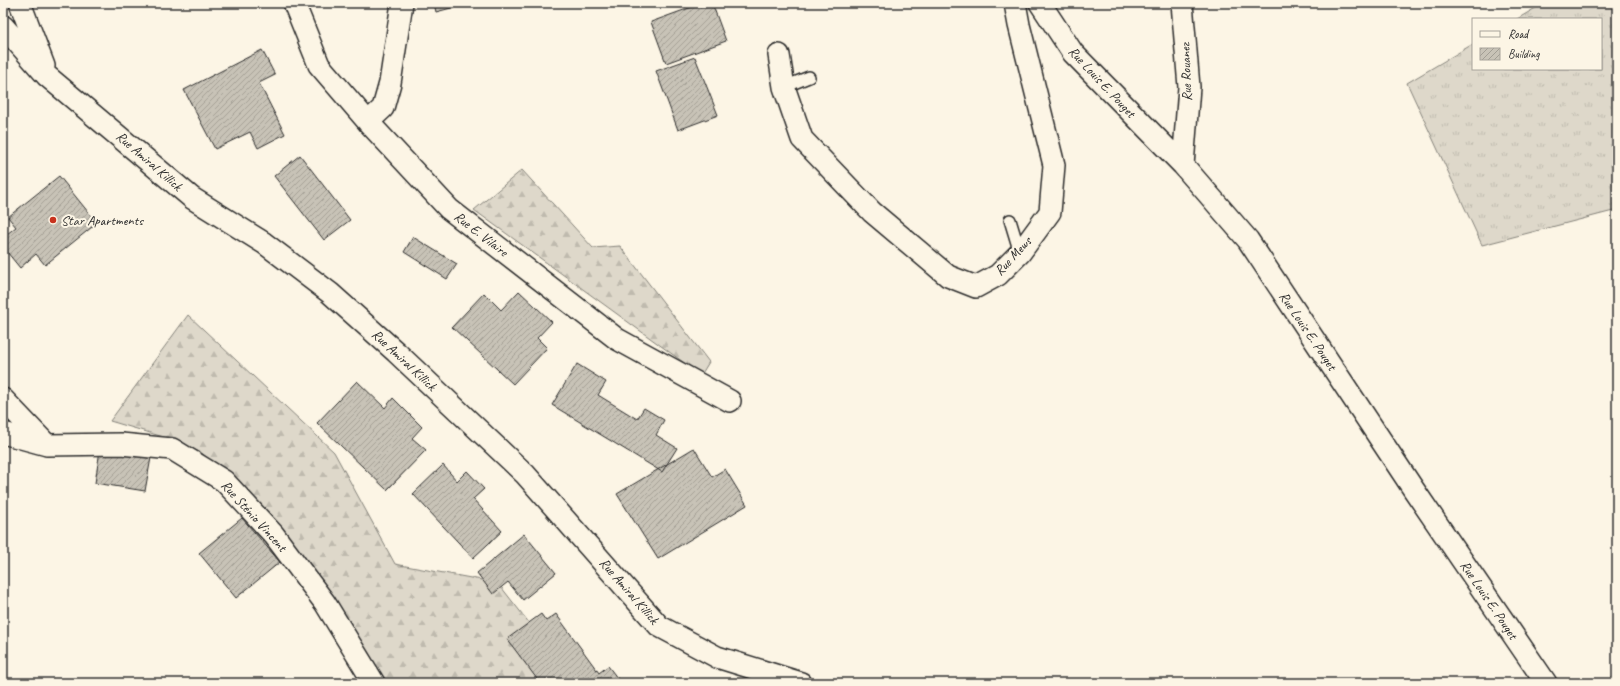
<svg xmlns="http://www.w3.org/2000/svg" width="1620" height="686" viewBox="0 0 1620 686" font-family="Caveat,sans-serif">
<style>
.grass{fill:url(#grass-tufts);stroke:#84827a}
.forest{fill:url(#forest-firs);stroke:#84827a}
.building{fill:url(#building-hatch);stroke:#2b2b2b}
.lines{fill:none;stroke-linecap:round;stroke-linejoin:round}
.service-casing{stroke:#2b2b2b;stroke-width:14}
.minor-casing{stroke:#2b2b2b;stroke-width:24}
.service{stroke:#fcf5e5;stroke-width:11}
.minor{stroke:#fcf5e5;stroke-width:21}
.poi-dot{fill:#c8321e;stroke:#fcf5e5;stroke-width:1.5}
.labels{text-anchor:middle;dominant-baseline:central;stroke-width:4;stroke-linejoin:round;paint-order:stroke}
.street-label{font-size:14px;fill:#2b2b2b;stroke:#fcf5e5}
.poi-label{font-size:14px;fill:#2b2b2b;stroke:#fcf5e5;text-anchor:start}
</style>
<defs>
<pattern id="grass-tufts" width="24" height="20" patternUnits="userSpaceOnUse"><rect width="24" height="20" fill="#ded8ca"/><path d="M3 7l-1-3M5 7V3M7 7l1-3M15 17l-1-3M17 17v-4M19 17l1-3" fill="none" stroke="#bfbaae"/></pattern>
<pattern id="forest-firs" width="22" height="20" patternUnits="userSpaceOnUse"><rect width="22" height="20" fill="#ded8ca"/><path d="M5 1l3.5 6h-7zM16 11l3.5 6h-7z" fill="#bfbaae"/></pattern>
<pattern id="building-hatch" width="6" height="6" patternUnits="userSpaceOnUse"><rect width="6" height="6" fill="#c8c3b7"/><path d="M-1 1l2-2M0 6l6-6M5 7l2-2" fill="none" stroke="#a39f95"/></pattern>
</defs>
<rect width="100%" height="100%" fill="#fcf5e5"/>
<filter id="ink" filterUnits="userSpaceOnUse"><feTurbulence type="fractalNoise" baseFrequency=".025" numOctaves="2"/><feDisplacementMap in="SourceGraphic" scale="8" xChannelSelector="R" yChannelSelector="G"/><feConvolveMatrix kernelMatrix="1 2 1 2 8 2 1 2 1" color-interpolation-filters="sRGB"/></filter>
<g filter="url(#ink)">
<path class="grass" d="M1544,3h73v207l-135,35 -75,-162 66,-39v25h128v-50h-84z"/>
<path class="forest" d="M522,170l71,78 27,-2 89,116 -8,13 -227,-165z
M188,315l146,137 61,112 103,19 78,100h-189l-101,-151 -84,-79 -35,-15 -57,-17z"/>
<path class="building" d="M434,3h36l-34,9z
M703,3h9l14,38 -60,22 -15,-41z
M262,50l13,25 -16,8 26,51 -27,14 -8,-16 -35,17 -31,-59z
M695,57l23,58 -40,15 -22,-59z
M300,155l50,65 -26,20 -50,-64z
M59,176l38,47 -52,42 -9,-11 -16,14 -17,-21v-10l13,-10 -8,-10z
M413,237l44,27 -10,15 -43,-27z
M519,291l33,31 -15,16 10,10 -34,36 -61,-57 32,-34 17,17z
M577,364l29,18 -8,13 39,24 7,-11 20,12 -8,15 21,13 -15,24 -110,-67z
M357,381l28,27 8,-10 29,29 -10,11 14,12 -39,40 -70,-67z
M694,448l18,29 13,-8 22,36 -89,54 -41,-65z
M100,450l52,2 -7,39 -50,-8z
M443,465l14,16 10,-10 17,18 -11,10 29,32 -29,27 -60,-64z
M242,518l38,44 -44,36 -37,-45z
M524,534l32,39 -33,27 -15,-18 -15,12 -16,-21z
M541,614l5,7 10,-7 43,59 9,-7 13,17h-81l-33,-44z"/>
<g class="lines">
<defs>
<path id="service" d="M784,87l25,-10
M1010,220l10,33"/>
<path id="minor" d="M20,3l24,63
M294,3l25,62 49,57 81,87 168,130 113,62
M1040,3l33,50 110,112 65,75 166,250 132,193
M1182,3l7,84 -6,78
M3,26l44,50 145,122 72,45 66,50 66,59 129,122 134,152 58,31 84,26
M779,55l5,32 18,52 70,73 76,64 28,11 22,-12 22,-22 30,-41 4,-47 -35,-140 -4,-22
M368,122l15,-14 7,-25 12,-80
M3,399l44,46
M3,433l44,12 74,-1 51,5 52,32 50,54 51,68 49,80"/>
</defs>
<use href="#service" class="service-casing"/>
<use href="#minor" class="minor-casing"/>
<use href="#service" class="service"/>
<use href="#minor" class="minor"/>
</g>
</g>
<circle class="poi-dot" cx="53" cy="220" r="4"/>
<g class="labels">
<g class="street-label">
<text transform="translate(1186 72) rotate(-92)">Rue Rouanez</text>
<text transform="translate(1102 82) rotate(47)">Rue Louis E. Pouget</text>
<text transform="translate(149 161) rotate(41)">Rue Amiral Killick</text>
<text transform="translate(481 234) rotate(38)">Rue E. Vilaire</text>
<text transform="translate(1013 256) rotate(-47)">Rue Mews</text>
<text transform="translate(1308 331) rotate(56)">Rue Louis E. Pouget</text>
<text transform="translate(404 360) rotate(43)">Rue Amiral Killick</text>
<text transform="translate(254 516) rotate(48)">Rue Sténio Vincent</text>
<text transform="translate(629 591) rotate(49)">Rue Amiral Killick</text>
<text transform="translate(1489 600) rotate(56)">Rue Louis E. Pouget</text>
</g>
<g class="poi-label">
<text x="61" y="220">Star Apartments</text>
</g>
</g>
<rect width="1620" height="686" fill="none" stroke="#fcf5e5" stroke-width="16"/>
<rect x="8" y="8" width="1604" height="670" fill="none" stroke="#2b2b2b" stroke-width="1.5" filter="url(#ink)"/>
<rect x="1472" y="18" width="130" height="52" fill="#fcf5e5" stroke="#a8a49b"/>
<rect x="1480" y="31" width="20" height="6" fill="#fcf5e5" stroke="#a8a49b"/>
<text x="1508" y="38" font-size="12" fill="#2b2b2b">Road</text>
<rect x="1480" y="48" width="20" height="12" fill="url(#building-hatch)" stroke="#a8a49b"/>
<text x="1508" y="58" font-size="12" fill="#2b2b2b">Building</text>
</svg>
